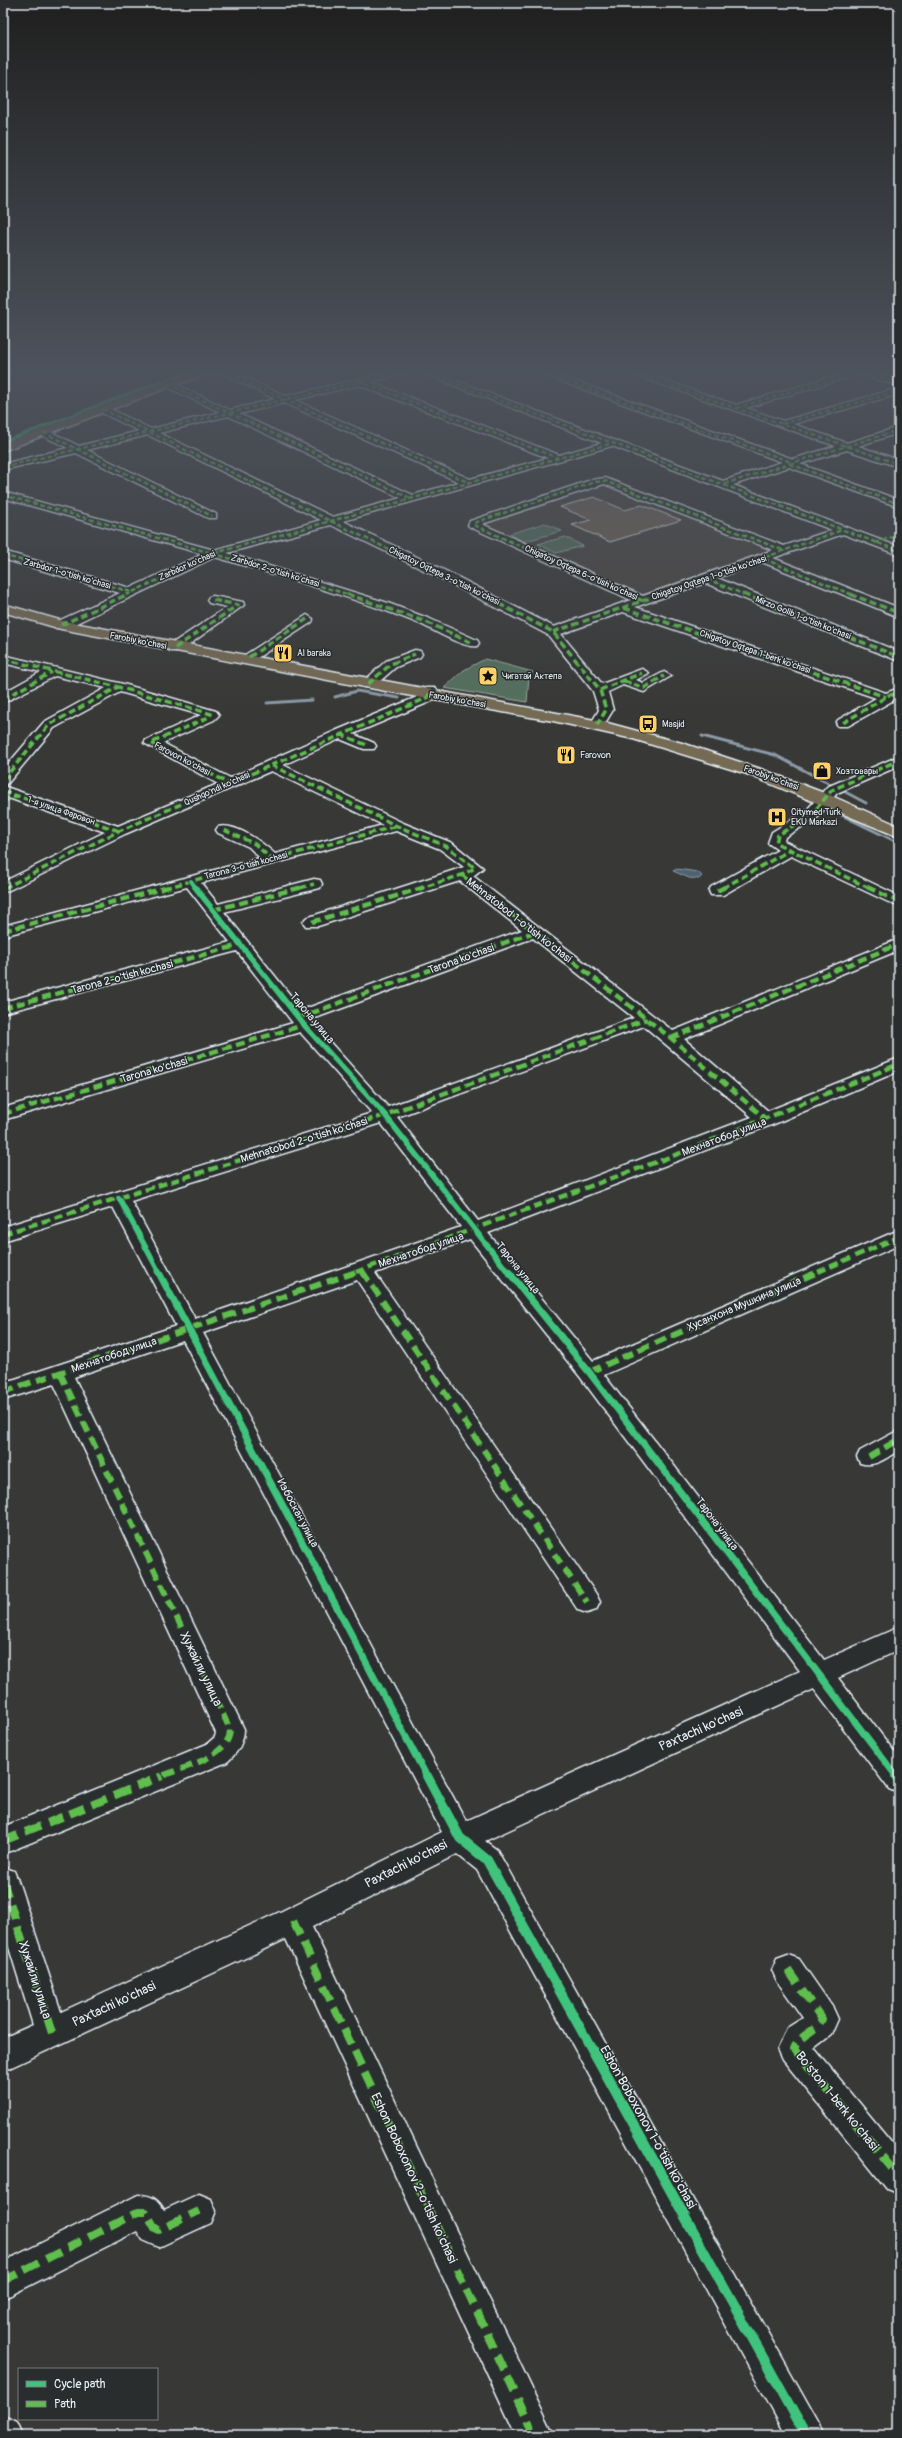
<svg xmlns="http://www.w3.org/2000/svg" width="902" height="2438" viewBox="0 0 902 2438" font-family="Pangolin,sans-serif">
<style>
.built{fill:#494540}
.green{fill:#556f5d;stroke:#9eb0aa}
.water{fill:#4f6272;stroke:#8c9ba8}
.lines{fill:none;stroke-linecap:round;stroke-linejoin:round}
.stream{stroke:#8c9ba8;stroke-width:3}
.building{fill:#706457;stroke:#e8f1f8}
.minor-casing{stroke:#e8f1f8;stroke-width:3}
.major-casing{stroke:#e8f1f8;stroke-width:3}
.minor{fill:#2a2d2e;fill-rule:evenodd}
.major{fill:#746b52;fill-rule:evenodd}
.quiet-far4{stroke:#5fbe4e;stroke-width:2.5;stroke-dasharray:5 2.5;stroke-linecap:butt}
.quiet-far3{stroke:#5fbe4e;stroke-width:3.5;stroke-dasharray:7 3.5;stroke-linecap:butt}
.quiet-far2{stroke:#5fbe4e;stroke-width:4.5;stroke-dasharray:9 4.5;stroke-linecap:butt}
.quiet-far1{stroke:#5fbe4e;stroke-width:6;stroke-dasharray:12 6;stroke-linecap:butt}
.quiet{stroke:#5fbe4e;stroke-width:8;stroke-dasharray:16 8;stroke-linecap:butt}
.cycleway-far4-casing{stroke:#2a2d2e;stroke-width:4.5}
.cycleway-far3-casing{stroke:#2a2d2e;stroke-width:5.5}
.cycleway-far2-casing{stroke:#2a2d2e;stroke-width:8}
.cycleway-far1-casing{stroke:#2a2d2e;stroke-width:10}
.cycleway-casing{stroke:#2a2d2e;stroke-width:12}
.cycleway-far4{stroke:#40c37c;stroke-width:3}
.cycleway-far3{stroke:#40c37c;stroke-width:4}
.cycleway-far2{stroke:#40c37c;stroke-width:5.5}
.cycleway-far1{stroke:#40c37c;stroke-width:7}
.cycleway{stroke:#40c37c;stroke-width:10}
.labels{text-anchor:middle;dominant-baseline:central;stroke-width:3;stroke-linejoin:round;paint-order:stroke}
.far-street-label{font-size:9px;fill:#e8f1f8;stroke:#2a2d2e}
.far-poi-label{font-size:9px;fill:#e8f1f8;stroke:#2a2d2e;text-anchor:start}
.street-label{font-size:11px;fill:#e8f1f8;stroke:#2a2d2e}
.near-street-label{font-size:13px;fill:#e8f1f8;stroke:#2a2d2e}
</style>
<rect width="100%" height="100%" fill="#383836"/>
<filter id="ink" filterUnits="userSpaceOnUse"><feTurbulence type="fractalNoise" baseFrequency=".025" numOctaves="2"/><feDisplacementMap in="SourceGraphic" scale="8" xChannelSelector="R" yChannelSelector="G"/><feConvolveMatrix kernelMatrix="1 2 1 2 8 2 1 2 1" color-interpolation-filters="sRGB"/></filter>
<g filter="url(#ink)">
<path class="built" d="M599,484l178,66 -133,48 -165,-74z"/>
<path class="green" d="M545,523l17,8 -40,11 -16,-7z
M565,537l18,9 -27,7 -18,-9z
M485,659l48,13 -4,4 -2,26 -83,-14 20,-18z"/>
<path class="water" d="M677,869l21,3 4,4 -3,3 -10,-1 -16,-7z"/>
<g class="lines">
<path class="stream" d="M335,697l22,-6 42,7
M267,703l45,-3
M702,736l73,19 91,48
M825,807l74,36"/>
</g>
<path class="building" d="M594,497l31,13 17,-5 39,15 -71,22 -38,-17 19,-5 -31,-13z"/>
<g class="lines">
<defs>
<path id="minor" d="M217,371h12l57,25 108,-25h15l-2,2 -37,9 189,73 43,-12 -185,-72h13l293,110 59,-19 -249,-91h13l247,88 43,-13 -213,-75h13l100,34 115,-34h17l31,9v6l-40,-12 -113,34 37,13 116,-33v6l-106,30 54,19 52,-16v6l-41,13 41,14v7l-52,-17 -47,14 99,36v7l-110,-40 -56,18 166,62v8l-56,-21 -70,24 126,50v9l-137,-55 -45,16 182,74v9l-194,-78 -70,24 251,86 8,-3 5,1v6l-51,29h-10l-2,-3 2,-3 38,-22 -253,-86 -62,22 41,50 40,-15 7,4 -13,7 7,3 21,-11 7,4 -27,16 -21,-7 -15,7 5,18 -11,18h-10l-2,-3 9,-15 -6,-19 -45,-56 -104,-55 -113,-55 -104,28 158,49 45,17 47,21 2,3 -2,3c-13,3 -46,-18 -59,-23 -66,-26 -135,-46 -203,-66l-149,71h-10l-2,-3 2,-3 64,-29 -117,-34v-8l127,37 73,-34 -200,-56v-6l211,58 107,-30 -173,-85 -61,15 129,64v4h-8l-132,-65 -73,17v-6l65,-16 -29,-14v-4h8l32,16 60,-15 -41,-20v-4h8l45,22 69,-17 -55,-26v-4h6l59,28 45,-11zM359,385l189,73 -78,21 -175,-79zM284,403l175,79 -46,13 -174,-81zM228,416l173,82 -68,19 -174,-84zM612,446l220,84 -48,16 -179,-68 -14,2 -121,41 -2,4 2,2 161,73 -77,27 -102,-53 -109,-53zM604,484l169,66 -130,46 -161,-72z
M213,596l30,6 1,3 -64,46h-10l-2,-3 2,-3 57,-38 -18,-4 -2,-3 2,-3z
M307,615l6,4 -1,3 -58,38h-10l-2,-3z
M415,650l5,1 2,3 -2,3 -24,10 -23,20h-10l-2,-3 25,-23z
M3,655l120,29 93,27 3,4 -5,5 -51,23 67,35 105,-47 87,-36 4,-7h10l2,3 -6,10 -79,33 21,9 2,3 -2,3h-10l-24,-10 -57,26 120,58 49,20 31,25 -10,8 200,155 226,-92v11l-215,89 84,72 131,-53v13l-125,53 -286,109 105,128 306,-131v15l-295,130 220,285 75,-33v23l-61,28 61,80v35l-10,-4 -75,-100 -329,152 12,9 328,585h-39l-309,-565 -20,-16 -145,73 242,508h-38l-230,-496 -283,132v-33l30,-13 -30,-97v-61l11,4 4,10 43,131 221,-101 160,-79 -259,-492 -109,37 170,352c0,13 -7,25 -17,33l-224,92v-27l204,-83 8,-7 1,-4 -162,-349 -51,16v-17l173,-57 -63,-119 -110,34v-14l369,-114 -72,-81 -297,88v-12l290,-85 -56,-72 -234,62v-11l227,-60 -43,-55 -184,49v-10l257,-68 -11,-11 -31,-14 -2,-3 2,-3c17,-5 45,16 57,27l108,-29 -112,-54 -146,63 -122,59v-11l102,-50 -102,-36v-10l115,40 100,-42 -74,-41 2,-3 55,-25 -81,-23 -66,36 -46,55 -5,2v-15l41,-48 62,-34 -51,-12 -52,27v-10l38,-21 -38,-9zM396,831l44,18 24,18 -158,51 -3,4 3,4h12l142,-45 62,49 -220,80 -78,-98 96,-24 2,-4 -2,-4 -6,-1 -96,25 -17,-21zM533,938l101,80 -246,89 -78,-87zM644,1026l108,91 -274,104 -81,-104zM381,1123l80,104 -266,92 -64,-118zM470,1239l111,139 219,293 -334,150 -263,-488 154,-53 221,330 9,3 9,-3 4,-8 -4,-8 -221,-321z
M899,756v10l-62,27 -19,24 -33,20 -1,4 115,55v11l-108,-51 -68,39h-12l-2,-4 2,-4 67,-37 -10,-7 4,-11 34,-21 21,-24z
M899,1430v20c-13,8 -24,18 -39,13l-3,-6 3,-6z
M788,1955l11,4 34,49 5,11 -7,16 -17,13 85,103v43l-12,-5 -104,-129 -5,-11 9,-21 16,-10 -26,-37 -5,-11 5,-11z
M199,2194l12,5 5,12 -5,12 -52,24 -16,-7 -6,-9 -134,68v-37l135,-67c13,0 20,4 26,15z
M3,2416l14,6 6,13h-20z"/>
<path id="major" d="M205,371h15l-48,15 -169,65v-7l161,-62z
M3,604l60,17 537,100 82,22 76,25 74,28 67,30v11l-152,-63 -114,-35 -80,-18 -141,-25 -351,-67 -58,-17z"/>
</defs>
<use href="#minor" class="minor-casing"/>
<use href="#major" class="major-casing"/>
<use href="#minor" class="minor"/>
<use href="#major" class="major"/>
<path class="quiet-far4" d="M222,371l248,112
M422,371l477,180
M538,371l256,92
M628,371l271,93
M859,371l40,12
M359,381l199,77
M168,384l242,114
M736,408l124,-37
M102,409l380,186
M782,424l117,-33
M43,432l169,84
M790,464l109,40
M3,467l401,-96
M724,484l175,-54
M3,495l212,59 135,41
M875,543l24,-8
M3,555l128,37
M764,559l89,36
M707,579l38,16
M126,595l89,-42 398,-110
M629,595l-155,-70v-2l121,-41 10,-1 180,70
M659,595l183,-65"/>
<path class="quiet-far3" d="M347,594l79,28 46,21
M480,594l73,38 47,58 6,20 -9,15
M626,594l17,7
M743,594l156,63
M850,594l49,19
M624,608l262,89
M61,625l67,-31
M553,632l109,-38
M175,648l63,-43 -25,-5
M249,657l58,-38
M3,659l115,28 93,27 -2,3 -58,26 79,41
M624,681l20,7 20,-12
M368,684l23,-20 24,-10
M600,690l42,-17
M3,699l49,-27
M843,723l46,-28 10,-1
M340,734l29,12
M271,765l126,61 49,20 29,22 -13,7 -41,13
M3,780l46,-55 69,-38
M3,791l116,40
M3,802l14,-6
M224,830l31,14 16,15
M462,875l16,13
M4,888l115,-57 308,-133 4,-7
M165,888l232,-62
M300,888l14,-4
M723,888l67,-38
M869,888l-93,-45 2,-8 34,-21 20,-24 67,-30"/>
<path class="quiet-far2" d="M477,887l194,151 96,82
M867,887l32,15
M3,888l3,-1
M717,891l8,-4
M213,910l90,-23
M312,922l113,-35
M3,931l166,-44
M3,1008l237,-63
M298,1018l236,-86
M671,1038l228,-94
M3,1114l301,-89
M3,1234l382,-119 262,-96
M362,1271l1,1
M356,1272l322,-118 221,-90
M818,1272l81,-35"/>
<path class="quiet-far1" d="M362,1271l225,331
M589,1372l231,-101
M60,1373l170,356c1,28 -49,39 -71,48
M3,1392l356,-121
M869,1457l30,-18"/>
<path class="quiet" d="M3,1841l159,-65
M3,1881l49,152
M293,1921l242,514
M788,1970l34,49c-6,14 -23,15 -28,30l105,128
M3,2281l135,-69h8l9,16 4,2 40,-19"/>
<defs>
<path id="cycleway-far4" d="M3,442l159,-61 35,-10"/>
<path id="cycleway-far3" d="M191,881l5,7"/>
<path id="cycleway-far2" d="M195,887l109,138 81,90 123,157
M119,1198l40,74"/>
<path id="cycleway-far1" d="M158,1271l269,506
M508,1271l81,101 308,405"/>
<path id="cycleway" d="M427,1776l33,62 27,22 319,575
M896,1776l3,4"/>
</defs>
<use href="#cycleway-far4" class="cycleway-far4-casing"/>
<use href="#cycleway-far3" class="cycleway-far3-casing"/>
<use href="#cycleway-far2" class="cycleway-far2-casing"/>
<use href="#cycleway-far1" class="cycleway-far1-casing"/>
<use href="#cycleway" class="cycleway-casing"/>
<use href="#cycleway-far4" class="cycleway-far4"/>
<use href="#cycleway-far3" class="cycleway-far3"/>
<use href="#cycleway-far2" class="cycleway-far2"/>
<use href="#cycleway-far1" class="cycleway-far1"/>
<use href="#cycleway" class="cycleway"/>
</g>
</g>
<linearGradient id="sky" x2="0" y2="1"><stop stop-color="#1f1f1e"/><stop offset="0.52" stop-color="#4d535d"/><stop offset="1" stop-color="#4d535d" stop-opacity="0"/></linearGradient>
<rect width="902" height="712" fill="url(#sky)"/>
<defs>
<symbol id="restaurant-square" viewBox="-11 -11 22 22"><rect x="-9" y="-9" width="18" height="18" rx="4" fill="#ffd166" stroke="#2a2d2e"/><path d="M-5-6h1v4h1v-4h1v4h1v-4h1v5L-1.5 .5V6h-2V.5L-5-1ZM5-6V6H3V1.5H1.5Q1.5-4 5-6Z" fill="#111"/></symbol>
<symbol id="sight-square" viewBox="-11 -11 22 22"><rect x="-9" y="-9" width="18" height="18" rx="4" fill="#ffd166" stroke="#2a2d2e"/><path d="M0-6L1.8-2.2L6-1.7L2.9 1.2L3.7 5.4L0 3.3L-3.7 5.4L-2.9 1.2L-6-1.7L-1.8-2.2Z" fill="#111"/></symbol>
<symbol id="bus-square" viewBox="-11 -11 22 22"><rect x="-9" y="-9" width="18" height="18" rx="4" fill="#ffd166" stroke="#2a2d2e"/><path d="M-5-6H5V4H4V6H2V4H-2V6H-4V4H-5ZM-3.5-4V0h7V-4ZM-3.5 1.2v1.5H-2V1.2ZM2 1.2v1.5H3.5V1.2Z" fill="#111"/></symbol>
<symbol id="shop-square" viewBox="-11 -11 22 22"><rect x="-9" y="-9" width="18" height="18" rx="4" fill="#ffd166" stroke="#2a2d2e"/><path d="M-5-2.5h2.3a2.7 3.5 0 0 1 5.4 0H5L5.5 6h-11ZM-1.5-2.5h3a1.5 2.3 0 0 0-3 0Z" fill="#111"/></symbol>
<symbol id="hospital-square" viewBox="-11 -11 22 22"><rect x="-9" y="-9" width="18" height="18" rx="4" fill="#ffd166" stroke="#2a2d2e"/><path d="M-5-5h3v3.5h4V-5h3V5h-3V1.5h-4V5h-3Z" fill="#111"/></symbol>
</defs>
<g fill-rule="evenodd">
<use href="#restaurant-square" x="272" y="642" width="22" height="22"/>
<use href="#sight-square" x="477" y="665" width="22" height="22"/>
<use href="#bus-square" x="637" y="713" width="22" height="22"/>
<use href="#restaurant-square" x="555" y="744" width="22" height="22"/>
<use href="#shop-square" x="811" y="760" width="22" height="22"/>
<use href="#hospital-square" x="766" y="806" width="22" height="22"/>
</g>
<g class="labels">
<g class="far-street-label">
<text transform="translate(187 566) rotate(-24)">Zarbdor ko'chasi</text>
<text transform="translate(275 571) rotate(17)">Zarbdor 2-o'tish ko'chasi</text>
<text transform="translate(581 573) rotate(24)">Chigatoy Oqtepa 6-o'tish ko'chasi</text>
<text transform="translate(67 574) rotate(16)">Zarbdor 1-o'tish ko'chasi</text>
<text transform="translate(444 576) rotate(26)">Chigatoy Oqtepa 3-o'tish ko'chasi</text>
<text transform="translate(709 578) rotate(-19)">Chigatoy Oqtepa 1-o'tish ko'chasi</text>
<text transform="translate(803 618) rotate(22)">Mirzo Golib 1-o'tish ko'chasi</text>
<text transform="translate(138 641) rotate(11)">Farobiy ko'chasi</text>
<text transform="translate(755 652) rotate(19)">Chigatoy Oqtepa 1-berk ko'chasi</text>
<text transform="translate(457 700) rotate(10)">Farobiy ko'chasi</text>
<text transform="translate(182 759) rotate(28)">Farovon ko'chasi</text>
<text transform="translate(771 778) rotate(20)">Farobiy ko'chasi</text>
<text transform="translate(217 789) rotate(-24)">Qushqo'ndi ko'chasi</text>
<text transform="translate(61 811) rotate(19)">1-я улица Фаровон</text>
<text transform="translate(246 866) rotate(-15)">Tarona 3-o'tish kochasi</text>
</g>
<g class="far-poi-label">
<text x="297" y="653">Al baraka</text>
<text x="502" y="676">Чигатай Актепа</text>
<text x="662" y="724">Masjid</text>
<text x="580" y="755">Farovon</text>
<text x="836" y="771">Хозтовары</text>
<text x="791" y="812">Citymed Turk<tspan x="791" dy="10">EKU Markazi</tspan></text>
</g>
<g class="street-label">
<text transform="translate(519 920) rotate(38)">Mehnatobod 1-o'tish ko'chasi</text>
<text transform="translate(461 959) rotate(-20)">Tarona ko'chasi</text>
<text transform="translate(122 977) rotate(-15)">Tarona 2-o'tish kochasi</text>
<text transform="translate(312 1018) rotate(50)">Тарона улица</text>
<text transform="translate(154 1070) rotate(-16)">Tarona ko'chasi</text>
<text transform="translate(724 1137) rotate(-21)">Мехнатобод улица</text>
<text transform="translate(304 1140) rotate(-17)">Mehnatobod 2-o'tish ko'chasi</text>
<text transform="translate(421 1250) rotate(-19)">Мехнатобод улица</text>
<text transform="translate(518 1268) rotate(51)">Тарона улица</text>
<text transform="translate(744 1304) rotate(-23)">Хусанхона Мушкина улица</text>
<text transform="translate(114 1355) rotate(-19)">Мехнатобод улица</text>
<text transform="translate(298 1513) rotate(62)">Избоскан улица</text>
<text transform="translate(717 1524) rotate(53)">Тарона улица</text>
</g>
<g class="near-street-label">
<text transform="translate(201 1669) rotate(64)">Хужайли улица</text>
<text transform="translate(701 1729) rotate(-24)">Paxtachi ko'chasi</text>
<text transform="translate(406 1864) rotate(-27)">Paxtachi ko'chasi</text>
<text transform="translate(35 1980) rotate(72)">Хужайли улица</text>
<text transform="translate(114 2004) rotate(-25)">Paxtachi ko'chasi</text>
<text transform="translate(837 2101) rotate(51)">Bo'ston 1-berk ko'chasi</text>
<text transform="translate(648 2127) rotate(61)">Eshon Boboxonov 1-o'tish ko'chasi</text>
<text transform="translate(414 2178) rotate(65)">Eshon Boboxonov 2-o'tish ko'chasi</text>
</g>
</g>
<rect width="902" height="2438" fill="none" stroke="#2a2d2e" stroke-width="16"/>
<rect x="8" y="8" width="886" height="2422" fill="none" stroke="#e8f1f8" stroke-width="1.5" filter="url(#ink)"/>
<rect x="18" y="2368" width="140" height="52" fill="#2a2d2e" stroke="#767b7f"/>
<rect x="26" y="2381" width="20" height="6" fill="#40c37c" stroke="#767b7f"/>
<text x="54" y="2388" font-size="12" fill="#e8f1f8">Cycle path</text>
<rect x="26" y="2401" width="20" height="6" fill="#5fbe4e" stroke="#767b7f"/>
<text x="54" y="2408" font-size="12" fill="#e8f1f8">Path</text>
</svg>
